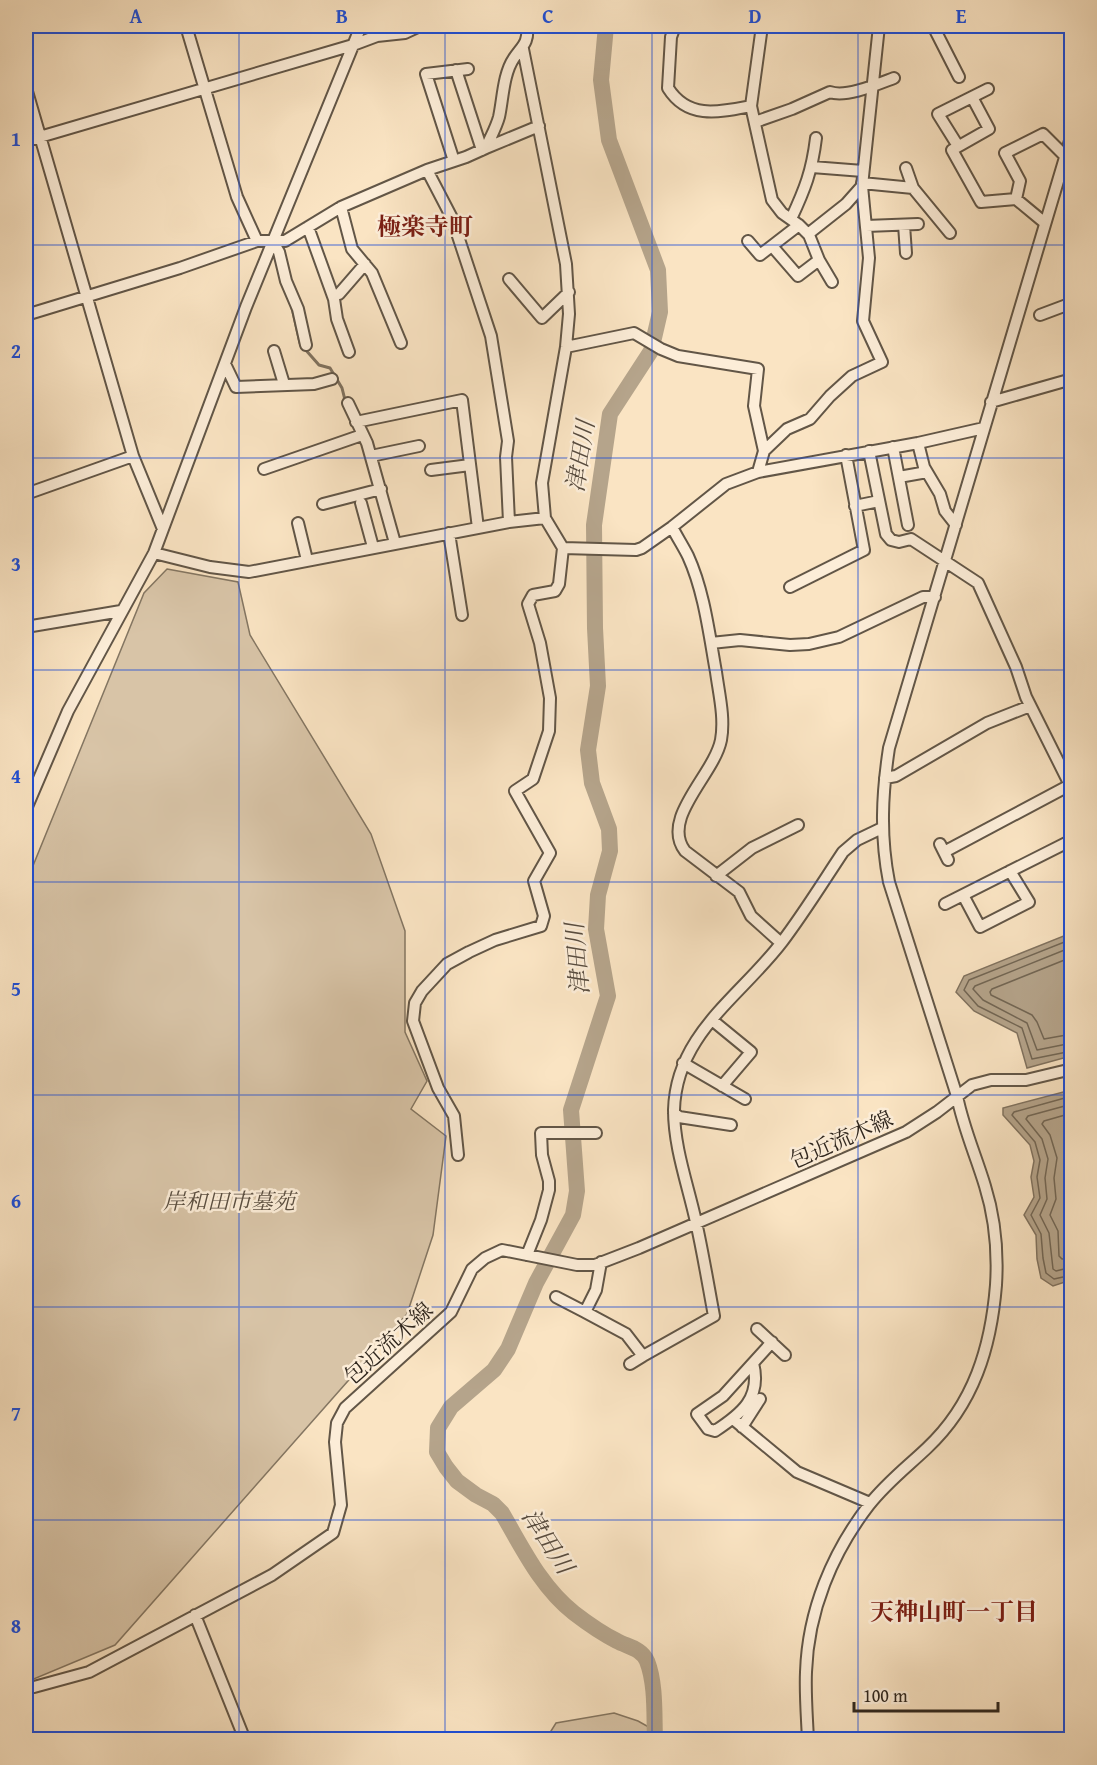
<svg xmlns="http://www.w3.org/2000/svg" width="1097" height="1765" viewBox="0 0 1097 1765" font-family="'Gentium Book Plus','Noto Serif JP',serif">
<style>
.green{fill:#d8c4a7;stroke:#847662;stroke-width:1.5}
.water{fill:#b5a48b;stroke:#80725f;stroke-width:1.5}
.lines{fill:none;stroke-linecap:round;stroke-linejoin:round}
.shore{stroke:#726654;stroke-width:1.5}
.stream{stroke:#80725f;stroke-width:3}
.river{stroke:#b5a48b;stroke-width:16}
.minor-casing{stroke:#625647;stroke-width:14}
.minor{stroke:#fcedd8;stroke-width:10}
.grid{fill:none;stroke:#1d4ed8;stroke-width:1.5;stroke-opacity:0.55}
.labels{text-anchor:middle;dominant-baseline:central;stroke-width:5;stroke-linejoin:round;paint-order:stroke}
.street-label{font-size:22px;fill:#30271e;stroke:#fcedd8}
.park-label{font-size:22px;font-style:italic;fill:#5a4e40;stroke:#fcedd8}
.neighbourhood-label{font-size:24px;font-weight:bold;fill:#7a1f14;stroke:#fcedd8}
.water-label{font-size:24px;font-style:italic;fill:#584c3f;stroke:#fcedd8}
.neatline{fill:none;stroke:#1d4ed8;stroke-width:2}
.grid-label{font-size:20px;text-anchor:middle;font-weight:bold;fill:#1d4ed8}
</style>
<rect width="100%" height="100%" fill="#fae4c3"/>
<filter id="stains"><feTurbulence type="fractalNoise" baseFrequency=".00333" numOctaves="4"/><feColorMatrix values="0 0 0 0 .2 0 0 0 0 .09 0 0 0 0 .02 0 0 0 .5 -.17"/></filter>
<radialGradient id="worn" r=".72"><stop offset=".6" stop-color="#630" stop-opacity="0"/><stop offset="1" stop-color="#630" stop-opacity=".3"/></radialGradient>
<path class="green" d="M167,569l71,13 12,53 121,199 34,97v101l22,49 -16,28 35,27 -13,99 -26,79 -292,331 -86,36 -3,-1v-797l118,-290z
M614,1713l24,8 32,18h-124l10,-16z"/>
<path class="water" d="M1071,933v123l-44,12 -10,-35 -43,-22 -18,-19 8,-16z
M1071,1090v190l-18,6 -12,-8 -4,-19 -1,-24 -12,-20 10,-18 -3,-20 3,-16 -4,-16 -27,-30v-7z"/>
<g class="lines">
<path class="shore" d="M1072,939l-103,41 -5,10 14,16 44,22 10,31 40,-8
M1072,947l-97,39 -2,3 10,11 44,23 10,27 35,-7
M1072,957l-80,32 -2,3 1,3 41,20 5,7 7,17 28,-5
M1072,1096l-58,16 -2,3 23,27 5,18 -3,17 3,21 -9,17 10,19 2,24 3,15 8,6 18,-4
M1072,1104l-44,12 -2,3 16,20 6,20 -3,19 2,21 -7,16 9,18 4,36 3,2 16,-4
M1072,1113l-28,8 -2,3 8,11 7,23 -3,20 2,21 -6,16 8,16 1,25 3,3 10,-1"/>
<path class="stream" d="M292,308l8,35
M304,348l15,17 11,3 12,20 3,12"/>
<path class="river" d="M606,26l-5,54 8,60 49,130 2,42 -9,39 -41,63 -16,111 1,103 3,58 -10,64 4,33 17,46 1,22 -12,44 -2,34 12,67 -37,114 6,81 -4,24 -37,68 -28,66 -14,21 -43,37 -13,21 -1,24 9,15 11,14 19,14 17,9 9,9c21,36 39,74 72,100 13,10 29,21 43,28 11,6 24,7 30,20 9,23 7,54 8,79"/>
<defs>
<path id="minor" d="M186,26l51,171 20,44
M675,26l-4,11 -3,51c20,32 52,24 83,18l11,-80
M933,26l26,51
M456,70l26,80
M26,88l107,368
M972,97l17,32 -37,21 29,52 35,-3 29,24
M751,106l21,94 10,13 17,12 10,10 10,25 13,22
M755,122l37,-13 38,-17c16,6 48,-8 64,-14
M26,141l327,-96 24,-9 28,-3 15,-7
M958,146l-20,-32 50,-25
M486,148l53,-22
M454,161l-28,-87 42,-5
M812,167l51,4
M906,168l7,20
M427,170l25,48 39,118 17,105 -2,16 3,65
M862,183l51,5 37,45
M1016,199l4,-18 -15,-28 38,-19 22,22
M341,207l11,42 20,24 29,70
M791,219c14,-30 21,-48 25,-81
M904,225l2,28
M866,226l52,-2
M308,227l26,72 3,20 12,33
M808,234l38,-30 16,-18
M748,241l12,14 39,-30
M273,242l6,10 7,29 12,28 8,36
M772,246l26,30 21,-16
M509,279l33,39 27,-26
M339,294l26,-30
M26,315l154,-47 77,-27h28l56,-34 86,-37 39,-13 20,-9c4,-10 10,-20 13,-31 4,-18 4,-43 15,-59 8,-12 15,-15 13,-32
M1040,315l32,-12
M566,347l68,-14 27,16 17,7 80,13 -4,37 10,45 -6,21
M274,351l10,33
M225,364l11,23 78,-3 18,-5
M991,402l81,-23
M348,403l19,40 28,100
M356,422l106,-22 16,128
M918,443l6,24 16,27 5,17 11,14
M893,447l15,78
M764,451l23,-22 23,-10 20,-23 22,-20 30,-14 -19,-41 6,-63 -7,-72 17,-160
M869,451l17,83 5,6 8,2 12,-3 67,44 38,84 10,30 46,92
M371,456l48,-10
M264,469l98,-34
M431,470l39,-5
M899,477l28,-5
M26,494l107,-38 30,73
M361,503l12,44
M323,504l58,-15
M855,506l24,-5
M298,523l9,37
M672,527c5,10 11,19 16,29 16,35 21,77 28,116 3,22 9,46 5,68 -7,35 -61,78 -36,111l54,41 12,24 30,27
M449,533l13,82
M563,548l73,2 6,-2 30,-21 54,-43 32,-12 160,-29 66,-15
M154,553l56,14 39,5 260,-50 36,-4
M790,587l74,-37 -18,-95
M26,627l95,-16
M711,643l29,-3 50,5 19,-1 30,-7 84,-40h12
M885,778l11,-2 91,-53 43,-17
M26,809l42,-98 86,-158 92,-246 115,-281
M940,844l8,16
M944,852l126,-67
M716,876l36,-28 46,-23
M963,895l17,32 49,-25 -19,-31
M945,904l127,-64
M712,1020l39,32 -29,34
M683,1063l62,36
M674,1113l5,4 52,8
M458,1155l-4,-39 -16,-28 -25,-67 2,-18 7,-12 25,-27 22,-12 26,-12 46,-14 3,-10 -10,-35 16,-28 -35,-62 18,-12 16,-48 1,-33 -10,-55 -12,-39 5,-9 22,-4 4,-7 4,-36 -18,-30 -3,-35 24,-136 3,-33 -3,-50 -43,-215
M527,1255l14,-35 8,-30v-9l-7,-26 -1,-22h55
M601,1262l-5,28 -11,22 41,22 17,22 71,-40c-6,-32 -11,-63 -18,-94 -8,-37 -22,-74 -22,-112 2,-76 66,-113 108,-168 22,-29 41,-60 61,-90l14,-12 25,-12
M556,1297l29,15
M757,1329l28,26
M753,1363c9,35 -12,51 -38,68l-7,-2 -11,-15 26,-18 49,-54
M630,1364l13,-8
M733,1419l64,53 73,31
M742,1427l18,-28
M195,1615l50,125
M26,1687h8l55,-15 183,-97 61,-42 8,-28 -6,-63 2,-19 8,-15 106,-96 21,-43 13,-11 17,-8 75,15h18l44,-17 267,-116 31,-20 35,-27 19,-5h35l46,-11
M808,1740c-1,-23 -3,-46 -2,-68 2,-61 26,-119 63,-167 17,-22 38,-38 58,-57 47,-44 64,-101 69,-163 2,-32 -1,-67 -11,-99 -9,-30 -22,-59 -28,-90l-68,-214c-9,-46 -7,-88 0,-134l183,-614"/>
</defs>
<use href="#minor" class="minor-casing"/>
<use href="#minor" class="minor"/>
</g>
<path class="grid" d="M239,26v1714M445,26v1714M652,26v1714M858,26v1714M26,245h1046M26,458h1046M26,670h1046M26,882h1046M26,1095h1046M26,1307h1046M26,1520h1046"/>
<g class="labels">
<g class="street-label">
<text transform="translate(841 1139) rotate(-24)">包近流木線</text>
<text transform="translate(388 1343) rotate(-42)">包近流木線</text>
</g>
<g class="park-label">
<text x="229" y="1201">岸和田市墓苑</text>
</g>
<g class="neighbourhood-label">
<text x="425" y="226">極楽寺町</text>
<text x="954" y="1611">天神山町一丁目</text>
</g>
<g class="water-label">
<text transform="translate(580 456) rotate(-81)">津田川</text>
<text transform="translate(577 959) rotate(-95)">津田川</text>
<text transform="translate(548 1541) rotate(57)">津田川</text>
</g>
</g>
<rect width="1097" height="1765" fill="none" stroke="#fae4c3" stroke-width="66"/>
<path d="M854 1702v9h144v-9" fill="none" stroke="#30271e" stroke-width="3"/>
<text x="863" y="1702" font-size="18" fill="#30271e" stroke="#fcedd8" stroke-width="4.5" paint-order="stroke">100 m</text>
<rect x="33" y="33" width="1031" height="1699" class="neatline"/>
<g class="grid-label">
<text x="136" y="23">A</text>
<text x="342" y="23">B</text>
<text x="548" y="23">C</text>
<text x="755" y="23">D</text>
<text x="961" y="23">E</text>
<text x="16" y="146">1</text>
<text x="16" y="358">2</text>
<text x="16" y="571">3</text>
<text x="16" y="783">4</text>
<text x="16" y="996">5</text>
<text x="16" y="1208">6</text>
<text x="16" y="1420">7</text>
<text x="16" y="1633">8</text>
</g>
<rect width="100%" height="100%" filter="url(#stains)"/>
<rect width="100%" height="100%" fill="url(#worn)"/>
</svg>
